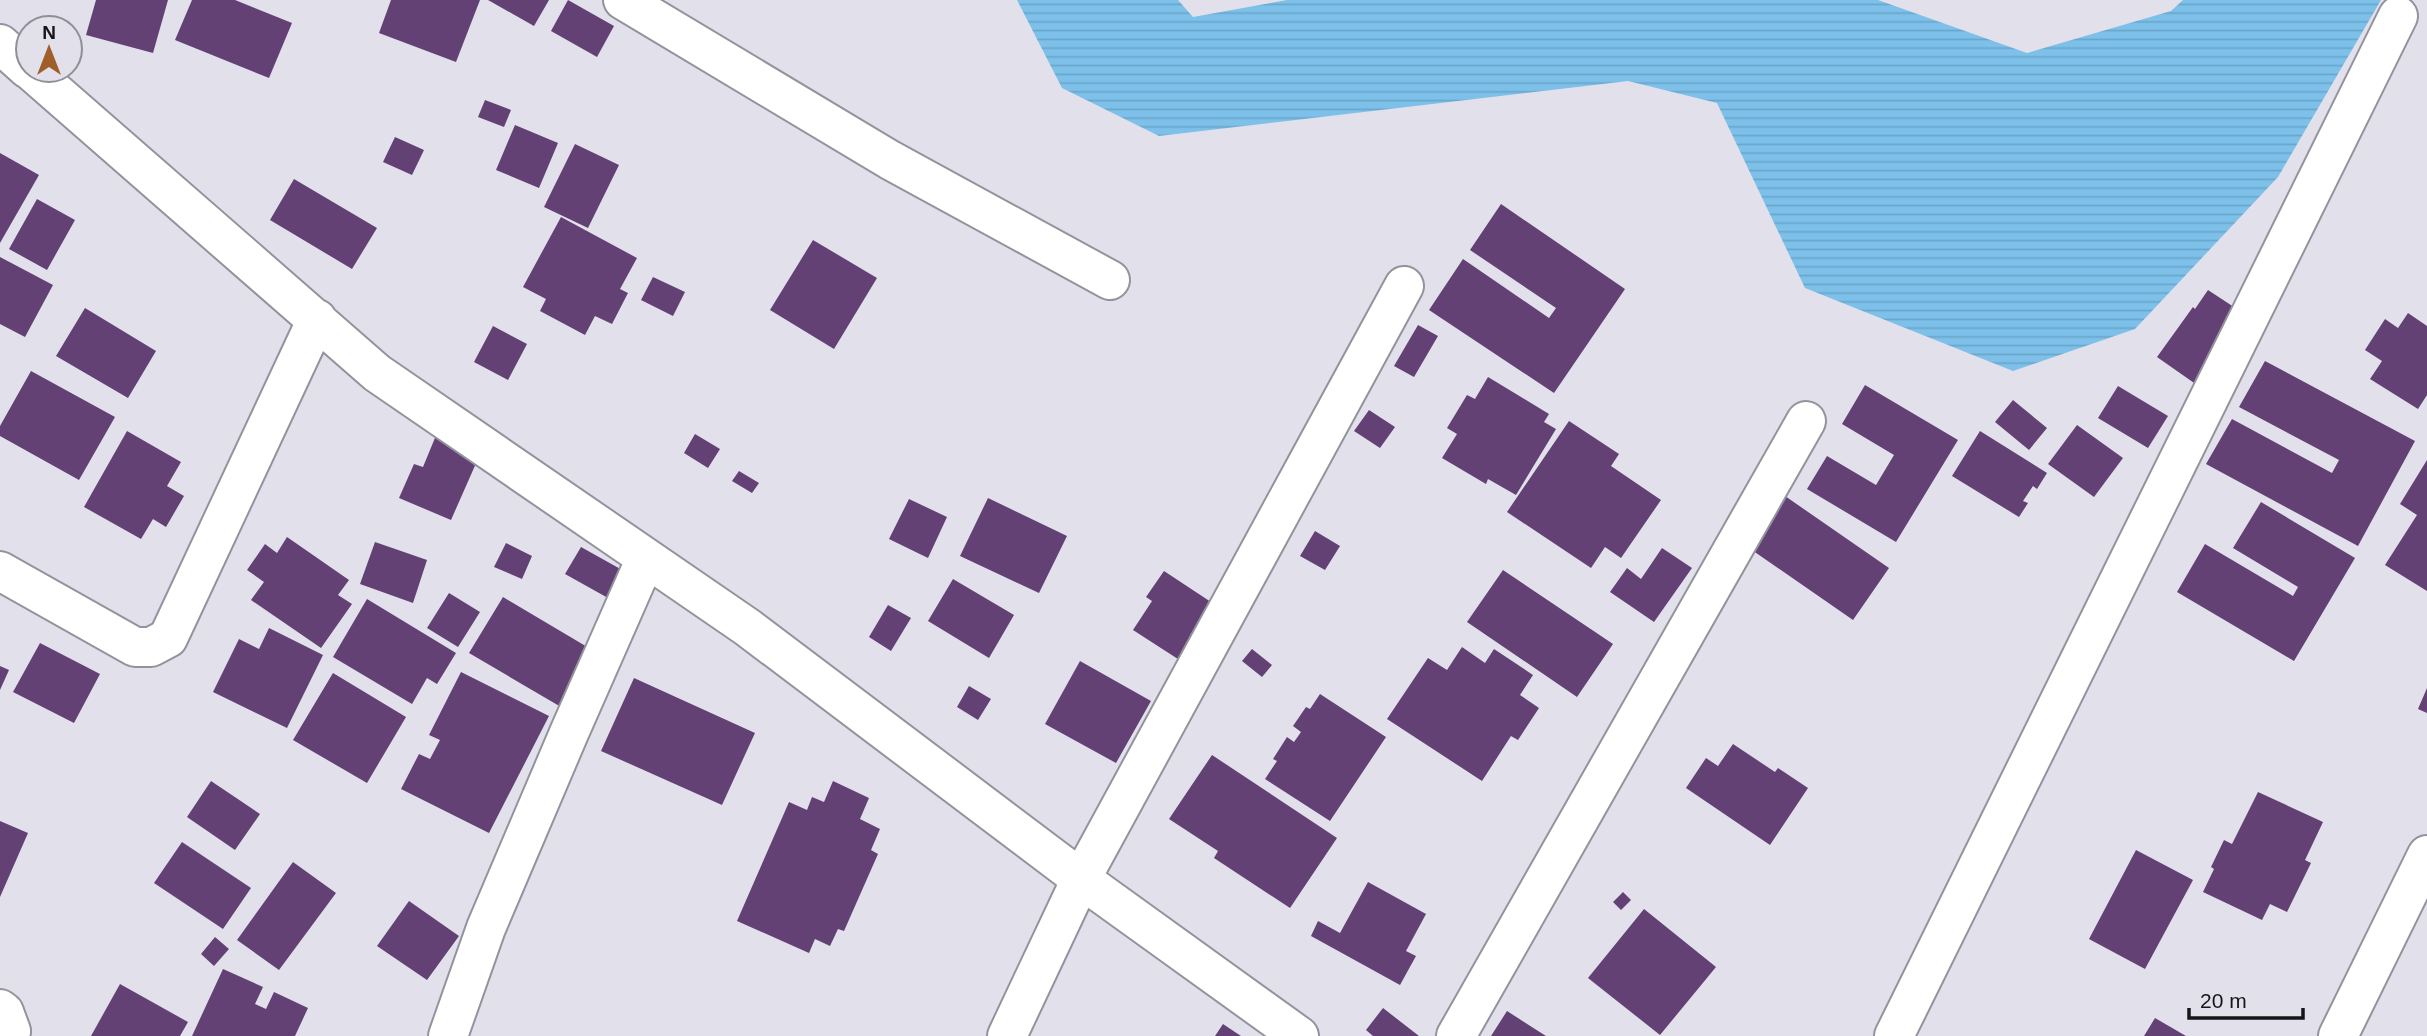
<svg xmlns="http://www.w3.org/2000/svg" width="2427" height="1036" viewBox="0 0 2427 1036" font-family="Arial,sans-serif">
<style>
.water{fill:url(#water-rules)}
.building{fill:#634175}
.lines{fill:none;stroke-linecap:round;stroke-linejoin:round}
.minor-casing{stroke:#93939d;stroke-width:42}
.minor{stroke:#fff;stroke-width:38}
</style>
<defs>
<pattern id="water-rules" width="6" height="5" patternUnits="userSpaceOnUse" patternTransform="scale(1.75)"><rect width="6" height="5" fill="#7dc1eb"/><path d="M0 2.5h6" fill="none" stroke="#6ba5c9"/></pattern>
</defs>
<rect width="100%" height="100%" fill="#e1e0eb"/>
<path class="water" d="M1017,0h161l15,17 94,-17h591l149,53 144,-42 12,-11h198l-103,177 -143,152 -122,42 -208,-83 -88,-185 -89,-22 -469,55 -97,-48z"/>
<path class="building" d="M96,0h72l-15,53 -67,-18z
M192,0h43l57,23 -23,55 -94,-38z
M391,0h89l-24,62 -77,-29z
M488,0h61l-15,26z
M568,0l46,26 -17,31 -46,-26z
M485,100l26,10 -7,17 -26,-10z
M515,125l43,18 -19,45 -43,-18z
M395,137l29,13 -12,25 -29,-13z
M575,144l44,21 -31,63 -44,-21z
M0,153l39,22 -39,68z
M294,179l83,49 -25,41 -82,-49z
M37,199l38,21 -28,50 -38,-21z
M1501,204l124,85 -71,104 -125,-83 34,-51 86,59 7,-10 -86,-58z
M561,217l76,41 -17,31 8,4 -16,31 -17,-8 -10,19 -45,-24 6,-12 -23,-12z
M813,240l64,38 -43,71 -64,-39z
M0,257l53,28 -28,52 -25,-13z
M653,277l32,15 -12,24 -32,-16z
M2208,290l38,25 -49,70 -40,-28 36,-50 2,2z
M85,308l71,43 -28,47 -72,-42z
M2408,313l19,13v69l-9,14 -48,-30 12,-18 -17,-11 20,-31 13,9z
M1418,325l20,11 -24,41 -20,-11z
M493,326l34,18 -19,36 -34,-18z
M2265,361l150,80 -57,105 -152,-82 26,-45 100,54 7,-13 -100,-53z
M31,371l84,46 -36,63 -79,-44v-10z
M1488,377l61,37 -5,8 12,7 -40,66 -28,-16 -2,5 -44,-26 15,-24 -10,-6 20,-33 8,4z
M1865,385l93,55 -62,102 -89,-53 20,-33 49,29 18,-30 -52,-31z
M2118,386l50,30 -20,32 -50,-30z
M2013,400l34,28 -18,22 -34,-28z
M1369,410l26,17 -15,21 -26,-17z
M1569,421l50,33 -8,12 50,34 -40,58 -16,-11 -14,21 -84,-56z
M2077,425l46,33 -29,39 -46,-33z
M127,431l54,31 -14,24 17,10 -18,31 -13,-8 -12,20 -57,-32z
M1980,431l67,42 -10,16 -4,-3 -10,15 5,2 -9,14 -67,-41z
M437,433l44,19 -30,68 -52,-22 15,-34 9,3z
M695,434l25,15 -12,19 -24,-15z
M2427,460v131l-42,-26 32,-50 -17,-11z
M739,471l20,12 -7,10 -20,-12z
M1785,496l104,72 -36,52 -104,-72z
M988,498l79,38 -28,57 -79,-37z
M909,499l38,18 -19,41 -39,-19z
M2261,502l94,56 -61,103 -117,-69 28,-48 88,52 5,-9 -65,-39z
M1315,531l25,15 -15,24 -25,-14z
M287,537l62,43 -11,15 14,9 -31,44 -70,-48 13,-18 -17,-12 18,-26 12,9z
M375,542l52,18 -14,43 -53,-19z
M506,543l26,13 -10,23 -28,-12z
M581,547l43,24 -16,27 -43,-24z
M1662,548l30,20 -38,54 -44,-30 17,-24 14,11z
M1503,570l110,74 -36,53 -110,-75z
M1164,571l53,35 -36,55 -48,-31 19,-29 -6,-4z
M953,579l61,36 -25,43 -61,-37z
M449,593l31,19 -22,35 -31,-19z
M503,597l91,54 -33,56 -92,-54z
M367,599l89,54 -19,31 -10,-6 -15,26 -79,-47z
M888,605l23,13 -20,33 -22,-14z
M269,628l54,27 -36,73 -74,-36 26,-53 20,10z
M40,643l60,31 -26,49 -61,-31z
M1462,647l23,16 9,-14 39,26 -13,20 19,13 -21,32 -7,-4 -29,45 -95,-62 41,-61 19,12z
M1252,649l20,16 -10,12 -20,-16z
M1080,661l71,40 -35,62 -71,-39z
M0,666l9,4 -9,20z
M461,672l88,44 -60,117 -88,-44 18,-35 11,5 10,-19 -11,-5z
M333,673l73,44 -39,66 -74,-43z
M634,678l121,55 -33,72 -121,-54z
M969,686l22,13 -13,21 -21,-13z
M2427,688v25l-9,-4z
M1320,694l66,43 -56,84 -65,-42 12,-18 -4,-2 14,-22 7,5 7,-10 -8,-6 13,-19 4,2z
M1733,744l42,28 3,-4 30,20 -38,57 -84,-57 20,-30 12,8z
M1212,755l125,83 -47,70 -76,-50 4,-7 -49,-32z
M211,781l49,33 -25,36 -48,-33z
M833,781l36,17 -9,21 20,10 -9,21 7,4 -34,77 -6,-2 -8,17 -15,-7 -6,14 -72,-32 52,-119 18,8 5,-13 12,5z
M2258,792l65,30 -18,38 6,3 -24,49 -17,-8 -8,16 -59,-28 11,-23 -3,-2 13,-27 8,4z
M0,821l28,12 -28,64z
M182,842l69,46 -28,41 -69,-46z
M2136,850l57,30 -48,89 -56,-30z
M293,862l43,31 -57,77 -42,-30z
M1368,882l58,32 -20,37 10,5 -16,29 -89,-49 7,-15 22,12z
M1623,892l8,8 -10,10 -8,-8z
M409,901l50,35 -32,44 -50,-34z
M1644,909l72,58 -56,68 -72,-57z
M215,937l14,12 -15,17 -13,-12z
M223,969l40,18 -8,17 11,5 8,-17 34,16 -13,28h-103z
M120,984l68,38 -8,14h-89z
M1383,1008l36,28h-46l-7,-6z
M1507,1011l39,25h-55z
M2155,1018l31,18h-42z
M1223,1024l18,12h-26z"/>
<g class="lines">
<defs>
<path id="minor" d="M623,0l267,160 220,120
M0,44l28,25
M30,70l347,303 370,254 334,252 218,157
M0,571l135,76h16l17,-9 149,-319
M0,1009l4,3 7,19 -3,5
M448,1036l38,-108 83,-195 77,-175
M1007,1036l74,-157 323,-593
M1456,1036l350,-615
M1894,1036l504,-1020
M2338,1036l89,-181"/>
</defs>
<use href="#minor" class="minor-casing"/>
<use href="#minor" class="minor"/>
</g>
<g transform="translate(49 49)"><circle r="33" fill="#e1e0eb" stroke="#8f8f97" stroke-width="2"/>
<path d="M0-5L12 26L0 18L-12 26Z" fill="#a05e2b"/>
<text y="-10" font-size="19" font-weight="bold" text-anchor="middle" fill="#151519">N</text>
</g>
<path d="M2189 1008v10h114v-10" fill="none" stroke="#151519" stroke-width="3.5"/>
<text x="2200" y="1008" font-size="21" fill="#151519" stroke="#e1e0eb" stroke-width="5" paint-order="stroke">20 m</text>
</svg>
